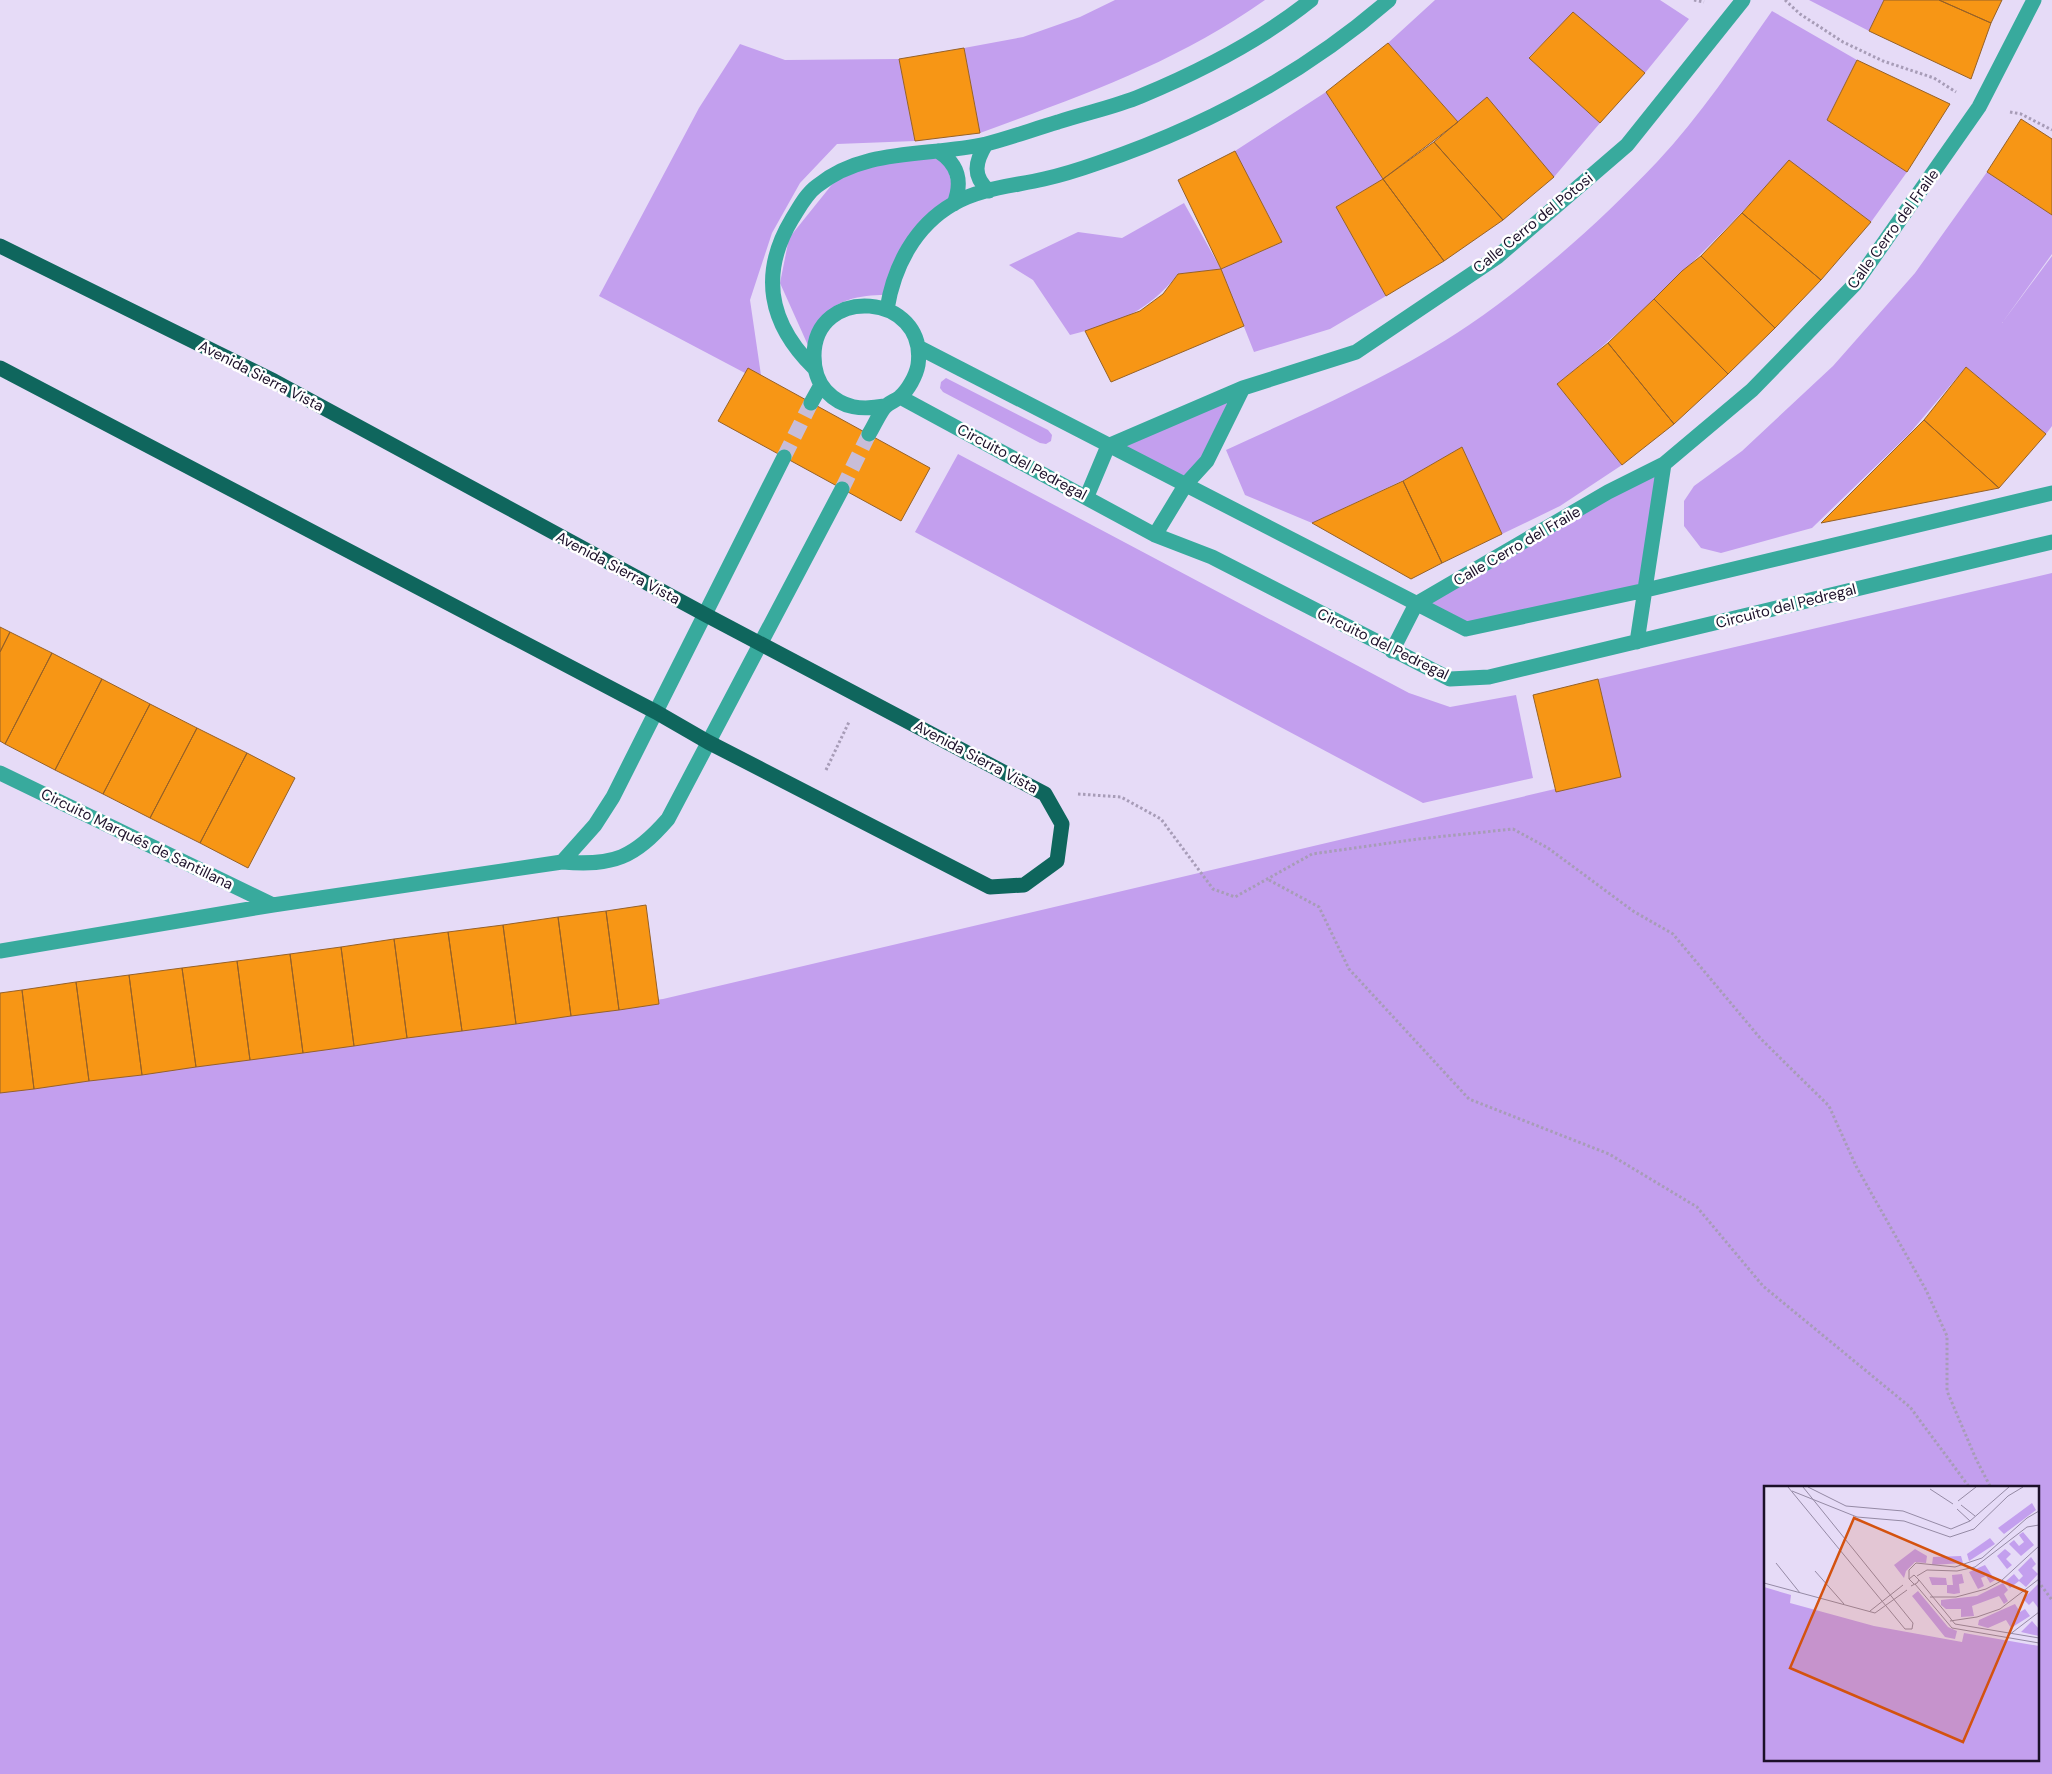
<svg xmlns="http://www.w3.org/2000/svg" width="2052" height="1774" viewBox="0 0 2052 1774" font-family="'DM Sans',sans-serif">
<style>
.green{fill:#c39fee;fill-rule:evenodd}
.building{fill:#f79615;stroke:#966128}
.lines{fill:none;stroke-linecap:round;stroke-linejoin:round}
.minor-tunnel{stroke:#c8bdd8;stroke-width:15;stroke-dasharray:15 8;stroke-linecap:butt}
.path{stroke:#a79cb7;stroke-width:3;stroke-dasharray:2.5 2.5;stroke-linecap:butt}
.minor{stroke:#38aa9d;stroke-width:15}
.major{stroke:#0f665d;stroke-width:15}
.labels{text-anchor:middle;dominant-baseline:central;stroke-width:5;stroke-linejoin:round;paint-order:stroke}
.street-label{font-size:15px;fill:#1c1029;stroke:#fff}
.inset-road{fill:none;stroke:#958aa5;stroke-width:1}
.view{fill:#d4520f;fill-opacity:0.15;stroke:#d4520f;stroke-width:2.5}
.inset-edge{fill:none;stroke:#1c1029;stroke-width:2.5}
</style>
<rect width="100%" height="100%" fill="#e6dbf7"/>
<path class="green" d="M1115,0h150c-91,64 -182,95 -285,133l-16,-85 59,-11 57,-20z
M1435,0h225l29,19 -44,54 -72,-60 -44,44 71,66 -46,54 -96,-55 -70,-79z
M1809,0h75l-15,31z
M1772,11l85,49 -30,60 80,52 -36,50 -81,-61c-73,79 -149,156 -233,223l65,81 -62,41 -58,28 -40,-87 -54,31 -96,45 -67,-28 -19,-45c82,-38 168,-74 243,-125 68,-47 131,-103 188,-163 43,-46 79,-100 115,-151z
M740,44l45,16 114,-1 16,82 -78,3 -37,39 -28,50 -22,67 12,82 -163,-86 100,-188z
M1326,92l57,87 -47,28 50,89 -56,33 -76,23 -33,-83 -43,5c-31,39 -61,49 -108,61l-37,-55 -24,-15 69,-33 44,6 62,-35 37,66 61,-27 -47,-91z
M936,157l11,8 7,28 -70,102c-22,0 -52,4 -63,27 -4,9 -7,20 -10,30l-31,-69 9,-45 45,-56 39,-18z
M1987,172l65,43v39l-50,69 50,-67v170l-6,8 -80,-67 -57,67 -97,94 -91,25 -20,-5 -17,-22v-25l10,-15 48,-35 91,-85 82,-93z
M946,378l102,52 4,5 -1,6 -5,3 -6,-1 -97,-51 -3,-4 1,-6z
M1241,390l-35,70 -22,22 -73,-35z
M958,454l451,239 41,14 66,-12 17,83 -110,25 -508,-271z
M1660,468l-21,120 -171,40 -51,-25 66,-29 106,-69z
M2052,573v1201h-2052v-689l663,-86 956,-225 -21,-95zM1766,1488h272v272h-272z"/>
<path class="building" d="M1884,0h55l52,23 -20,56 -102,-48z
M1939,0h63l-11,23z
M1573,12l72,61 -45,50 -71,-65z
M1388,43l70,79 -75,57 -57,-87z
M964,48l16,85 -65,8 -16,-82z
M1857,60l93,44 -43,68 -80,-52z
M1487,97l67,80 -51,43 -69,-78z
M2021,119l31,20v76l-65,-43z
M1434,142l69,78 -59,41 -61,-82z
M1235,151l47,91 -61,27 -43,-89z
M1789,160l82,62 -50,58 -79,-67z
M1383,179l61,82 -58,35 -50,-89z
M1742,213l79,67 -46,48 -74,-72z
M1701,256l74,72 -47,46 -74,-75 28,-28z
M1221,269l23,57 -133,56 -26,-51 55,-20 23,-17 15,-20z
M1654,299l74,75 -54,50 -66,-81z
M1608,343l66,81 -52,41 -65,-81z
M1966,367l80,67 -47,54 -75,-68z
M748,368l182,100 -29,53 -183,-100z
M1924,420l75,68 -178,35z
M1462,447l40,87 -60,29 -39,-82z
M1403,481l39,82 -31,16 -99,-56z
M0,627l10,5 -10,20z
M10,632l42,21 -47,91 -5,-3v-89z
M52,653l50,26 -47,91 -50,-26z
M102,679l48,25 -47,90 -48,-24z
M1598,679l23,98 -65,15 -23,-97z
M150,704l47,24 -47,90 -47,-24z
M197,728l50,25 -47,90 -50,-25z
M247,753l48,25 -47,90 -48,-25z
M646,905l13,99 -40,6 -13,-99z
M606,911l13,99 -48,6 -13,-99z
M558,917l13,99 -55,8 -13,-99z
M503,925l13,99 -54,7 -14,-99z
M448,932l14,99 -55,7 -13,-99z
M394,939l13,99 -53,8 -13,-99z
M341,947l13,99 -51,7 -13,-99z
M290,954l13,99 -53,7 -13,-99z
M237,961l13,99 -54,7 -14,-99z
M182,968l14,99 -54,8 -13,-100z
M129,975l13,100 -53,6 -13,-99z
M76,982l13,99 -55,8 -12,-99z
M22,990l12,99 -34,4v-100z"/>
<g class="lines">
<path class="minor-tunnel" d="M784,457l27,-54
M842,489l27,-55"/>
<path class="path" d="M1694,0l10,2
M1785,0l15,14 43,28 40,19 51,17 22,14
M2010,112l11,2 31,16
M826,770l23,-48
M1078,794l43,3 40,22 52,70 22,8 77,-43 106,-15 95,-10 35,19 85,63 40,23 87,104 69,68 27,60 70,124 21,46v55l29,68 15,29
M1269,880l50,27 30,62 120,130 140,55 88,53 66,79 147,121 60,81
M2038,1581l14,19"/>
<path class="minor" d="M986,144c-11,18 -14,32 3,47
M938,151c20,13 25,30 16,53
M887,309c7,-43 28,-83 66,-105 27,-16 61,-18 91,-25 18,-4 37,-10 54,-16 106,-36 207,-90 291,-163
M918,347l548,282 180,-39 406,-97
M814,368c-45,-44 -55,-94 -22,-149 7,-11 14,-25 25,-33 48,-39 112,-29 169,-42 24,-6 48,-15 72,-22 27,-9 57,-15 83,-26 60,-25 119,-55 170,-96
M900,397l255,138 57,22 238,122 39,-2 563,-135
M811,403l10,-18
M869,434c5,-8 9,-18 15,-26 4,-5 11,-7 16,-11 8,-7 16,-21 18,-32 10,-73 -104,-81 -104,-9 0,13 3,25 12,35 17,18 36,19 59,15
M1087,496l21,-50 135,-58 113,-36 141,-95 130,-112 116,-145
M1155,535l31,-51 21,-23 36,-73
M1637,642l27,-178
M1392,651l24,-47 192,-112 56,-28 88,-74 103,-106 124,-177 55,-107
M0,773l273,132
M562,862l33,-37 18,-28 171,-340
M0,951l273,-46 289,-43c52,4 72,-4 106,-43l174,-330"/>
<path class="major" d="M0,246l274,135 432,234 339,179 17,30 -5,37 -33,24 -34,2 -282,-145 -52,-30 -656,-344"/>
</g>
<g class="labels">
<g class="street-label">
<text transform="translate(1533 223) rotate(-39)">Calle Cerro del Potosi</text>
<text transform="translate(1893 229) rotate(-54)">Calle Cerro del Fraile</text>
<text transform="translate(261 376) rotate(27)">Avenida Sierra Vista</text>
<text transform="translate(1022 462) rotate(28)">Circuito del Pedregal</text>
<text transform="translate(1517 546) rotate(-30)">Calle Cerro del Fraile</text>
<text transform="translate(618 568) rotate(28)">Avenida Sierra Vista</text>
<text transform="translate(1786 606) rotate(-14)">Circuito del Pedregal</text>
<text transform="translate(1383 644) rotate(26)">Circuito del Pedregal</text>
<text transform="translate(976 757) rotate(28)">Avenida Sierra Vista</text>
<text transform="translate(137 839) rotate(26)">Circuito Marqués de Santillana</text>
</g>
</g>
<g transform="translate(1764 1486)">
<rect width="275" height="275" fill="#e6dbf7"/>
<path d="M268,17l4,7 -32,24 -6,-6zM259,46l11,13 -13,11 -12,-12 5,-4 5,6 5,-4 -5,-7zM226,52l5,6 -26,17 -2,-7zM151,63l12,7 -1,7 -11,-1 -9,9 -2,7 -10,-13zM241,63l6,5 -5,5 6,6 -5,4 -10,-13zM197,70l2,7 -31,2 1,-8zM267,71l5,7 -4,4 6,6 -12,13 -7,-6 -9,7 -5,-6 9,-8 5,6 4,-4 -5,-6zM221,79l10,15 -5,3 -4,-7 -5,2 3,8 -6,3 -9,-17zM198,88l2,9 -5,1 1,9 -6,1 -7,-1v-8h-15l-3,-8 17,1 1,7h6l-1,-10zM239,97l5,7 -4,4 4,7 -4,3 -5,-8 -27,10 2,10 -13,1v-8h-15l-5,-4v-5l36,-4zM275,97v26l-6,-8 -4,4 -6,-6zM0,101l27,8 -1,8 84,23 88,16 2,-9 75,13v114h-275zM154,105l30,36 9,4 -2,8 -10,-2 -33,-41zM251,118l5,8 5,-3 5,7 -19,12 -5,-8 -18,8 -10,-3 1,-5zM268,135l7,8v7l-18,-4z" fill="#c39fee"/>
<path class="inset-road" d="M24,1l117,142h7l1,-6 -110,-136M44,1l38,19 57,5 48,18 19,-8 39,-34M166,3l23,15M28,5l65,26 47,4 46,16 24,-8 34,-33 15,-9M194,15l18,-14M197,19l14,11M193,23l13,12M12,77l24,30M51,85l29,33M153,90l10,-6 30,1 18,-4 52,-40 12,-2M145,93v-9l7,-7 39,4 27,-9 45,-40 12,-7M155,94l36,44 84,14M0,97l111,30 32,-23M151,98l37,44 87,15M147,100l6,-3 2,-3 -5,-5 -5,4 5,5M166,111h26l30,-8 15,-8 38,-35M106,125l33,-26M186,135l27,-4 23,-8 39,-30M245,149l30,-23"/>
<path class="view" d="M90,32l173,74 -64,150 -173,-74z"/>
<rect width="275" height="275" class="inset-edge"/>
</g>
</svg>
